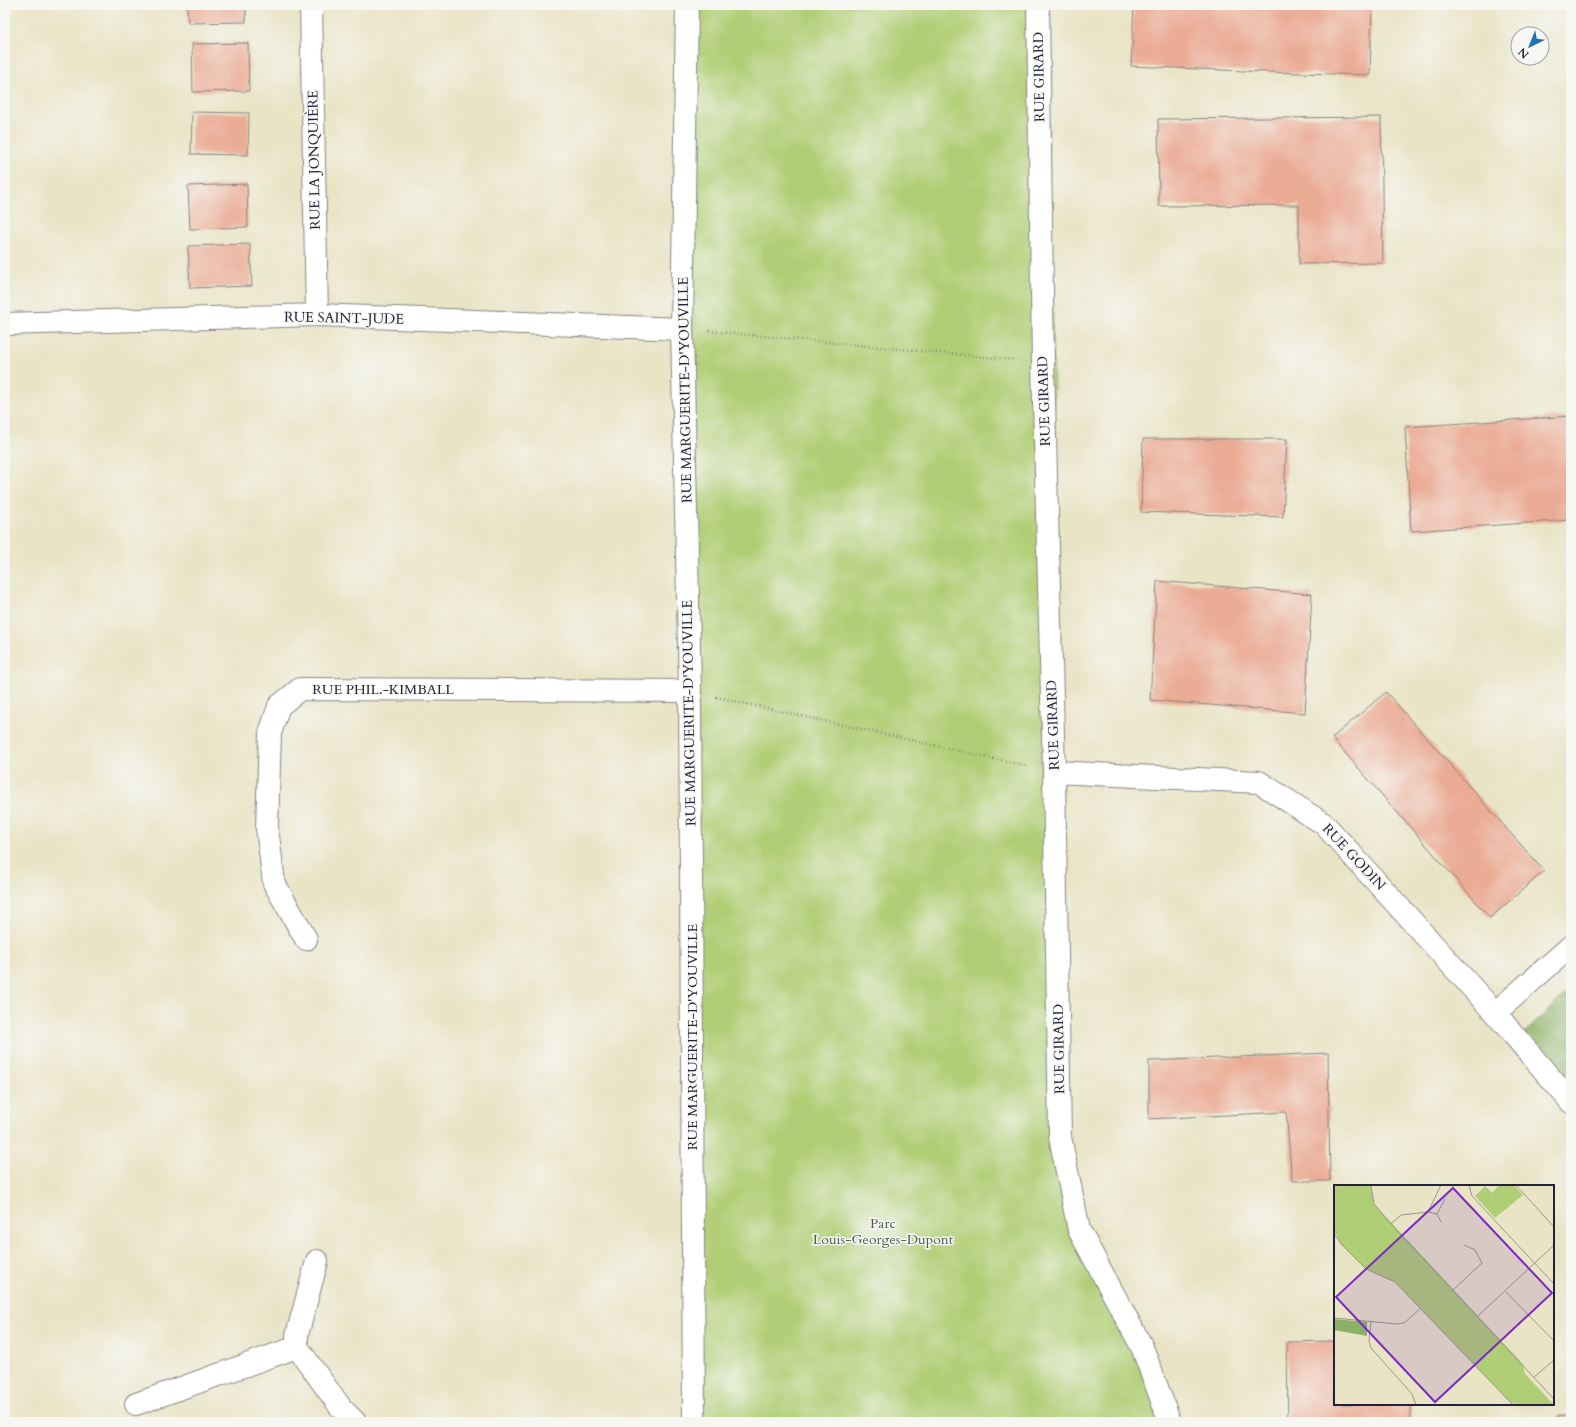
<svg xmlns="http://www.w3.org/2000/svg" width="1576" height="1427" viewBox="0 0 1576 1427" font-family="Cardo,serif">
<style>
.green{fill:#b0ce75;stroke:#697858}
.forest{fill:#8cb166;stroke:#576a50}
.building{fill:#ebac95}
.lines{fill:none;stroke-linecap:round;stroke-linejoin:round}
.minor-casing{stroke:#868380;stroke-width:24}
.path{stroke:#868380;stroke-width:2.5;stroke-dasharray:1 3;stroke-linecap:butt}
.minor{stroke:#fff;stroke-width:22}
.labels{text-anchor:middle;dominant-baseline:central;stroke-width:3;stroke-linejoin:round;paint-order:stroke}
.street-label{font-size:14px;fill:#22223b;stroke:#f6f6f2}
.park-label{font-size:14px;fill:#4d564c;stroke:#f6f6f2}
.inset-road{fill:none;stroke:#99968e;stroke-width:1}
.view{fill:#7b2cbf;fill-opacity:0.15;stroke:#7b2cbf;stroke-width:2}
.inset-edge{fill:none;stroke:#22223b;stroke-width:2}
</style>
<rect width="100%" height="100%" fill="#f6f6f2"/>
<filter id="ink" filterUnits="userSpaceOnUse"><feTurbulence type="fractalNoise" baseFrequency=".025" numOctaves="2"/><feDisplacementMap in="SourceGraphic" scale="8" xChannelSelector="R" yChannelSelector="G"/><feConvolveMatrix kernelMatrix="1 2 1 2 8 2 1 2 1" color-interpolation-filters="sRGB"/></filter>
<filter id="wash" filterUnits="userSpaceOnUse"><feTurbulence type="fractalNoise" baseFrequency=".012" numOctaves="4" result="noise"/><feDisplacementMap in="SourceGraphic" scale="16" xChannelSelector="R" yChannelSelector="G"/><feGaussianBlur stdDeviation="0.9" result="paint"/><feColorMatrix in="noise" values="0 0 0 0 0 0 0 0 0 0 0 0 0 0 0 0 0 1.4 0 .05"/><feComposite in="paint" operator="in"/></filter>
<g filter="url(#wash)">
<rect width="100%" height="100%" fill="#e9e4c6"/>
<path class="green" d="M681,5h364l17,751 -4,382 19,90 91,194h-474z"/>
<path class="forest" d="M1571,988v101l-49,-53z"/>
<g id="blocks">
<path class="building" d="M187,5h59v17l-58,1z
M1134,5h238l-2,70 -103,-3 -136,-6z
M248,43l1,48 -56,1 -1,-48z
M192,112l57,1 -1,42 -57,-1z
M1381,117l2,146 -84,1v-59l-140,1 -1,-87z
M247,184l1,43 -58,2 -2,-43z
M250,244l2,42 -62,2 -2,-42z
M1571,416v104l-160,11 -6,-104z
M1143,439h144l-4,78 -142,-5z
M1157,581l155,13 -7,119 -155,-13z
M1386,692l158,179 -54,47 -158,-180z
M1328,1053l2,128h-38l-6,-69 -137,7v-58z
M1335,1341v63h76v18h-123l-1,-80z
M1557,1416h14v6h-14z"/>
</g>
</g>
<g filter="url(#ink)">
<use href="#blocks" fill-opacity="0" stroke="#868380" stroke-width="1"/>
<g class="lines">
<defs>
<path id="minor" d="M311,5l6,310
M687,5l-5,324 8,362 4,731
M1038,5l5,358 11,409 6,365 19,93 63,117 28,75
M5,324l312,-9 365,14
M1054,772l205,10 65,42 171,189 76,89
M306,939l-32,-56 -7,-55 3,-95 9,-27 21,-17 390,2
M1495,1013l76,-67
M317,1261l-20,74v12l44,61 14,14
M136,1404l161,-57"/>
</defs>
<use href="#minor" class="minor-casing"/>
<path class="path" d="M709,331l307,29
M716,697l311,69"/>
<use href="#minor" class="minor"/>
</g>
</g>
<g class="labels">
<g class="street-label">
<text transform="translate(1039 77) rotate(-91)">RUE GIRARD</text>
<text transform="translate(314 160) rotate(-91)">RUE LA JONQUIÈRE</text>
<text transform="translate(344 318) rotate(1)">RUE SAINT-JUDE</text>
<text transform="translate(685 390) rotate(-91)">RUE MARGUERITE-D'YOUVILLE</text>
<text transform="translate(1044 401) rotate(-92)">RUE GIRARD</text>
<text x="383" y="689">RUE PHIL.-KIMBALL</text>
<text transform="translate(689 713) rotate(-91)">RUE MARGUERITE-D'YOUVILLE</text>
<text transform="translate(1053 725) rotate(-92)">RUE GIRARD</text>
<text transform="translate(1354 857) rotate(47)">RUE GODIN</text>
<text transform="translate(692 1037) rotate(-90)">RUE MARGUERITE-D'YOUVILLE</text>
<text transform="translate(1059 1049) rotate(-91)">RUE GIRARD</text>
</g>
<g class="park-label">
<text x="883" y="1223">Parc<tspan x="883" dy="16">Louis-Georges-Dupont</tspan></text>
</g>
</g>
<g transform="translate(1334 1185)">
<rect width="220" height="220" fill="#e9e4c6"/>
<path d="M9,0h28l3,19 149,160 2,10 29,31h-38l-6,-3 -115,-120 -29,-13 -25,-25 -7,-14v-43zM165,0h15l9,10 -28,23 -20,-22 10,-10 7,7z" fill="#b0ce75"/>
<path d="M0,134l33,3v14l-33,-6z" fill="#8cb166"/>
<path class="inset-road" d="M37,0l3,19 17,20 163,175M135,0l3,11 82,88M182,0l38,42M94,27l13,-27M103,29l8,-15M57,39l10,-9 27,-3 9,2 4,8M0,48l7,11 25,25 29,13 118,123M119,105l29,-27 -7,-13 -11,-5M172,107l48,49M144,131l76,-71M0,133l63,6 7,-1 16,-14M37,137l-2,19 2,7 41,46 4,11M200,192l20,-17"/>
<path class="view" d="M119,3l99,105 -117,109 -99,-105z"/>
<rect width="220" height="220" class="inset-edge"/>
</g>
<rect width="1576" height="1427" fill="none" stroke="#f6f6f2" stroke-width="20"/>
<g transform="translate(1530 46) rotate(223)"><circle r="19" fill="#f6f6f2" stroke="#a1a1a9"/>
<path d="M0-3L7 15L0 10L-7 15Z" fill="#1f6fb2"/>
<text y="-6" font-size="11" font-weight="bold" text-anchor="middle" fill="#22223b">N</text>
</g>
</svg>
